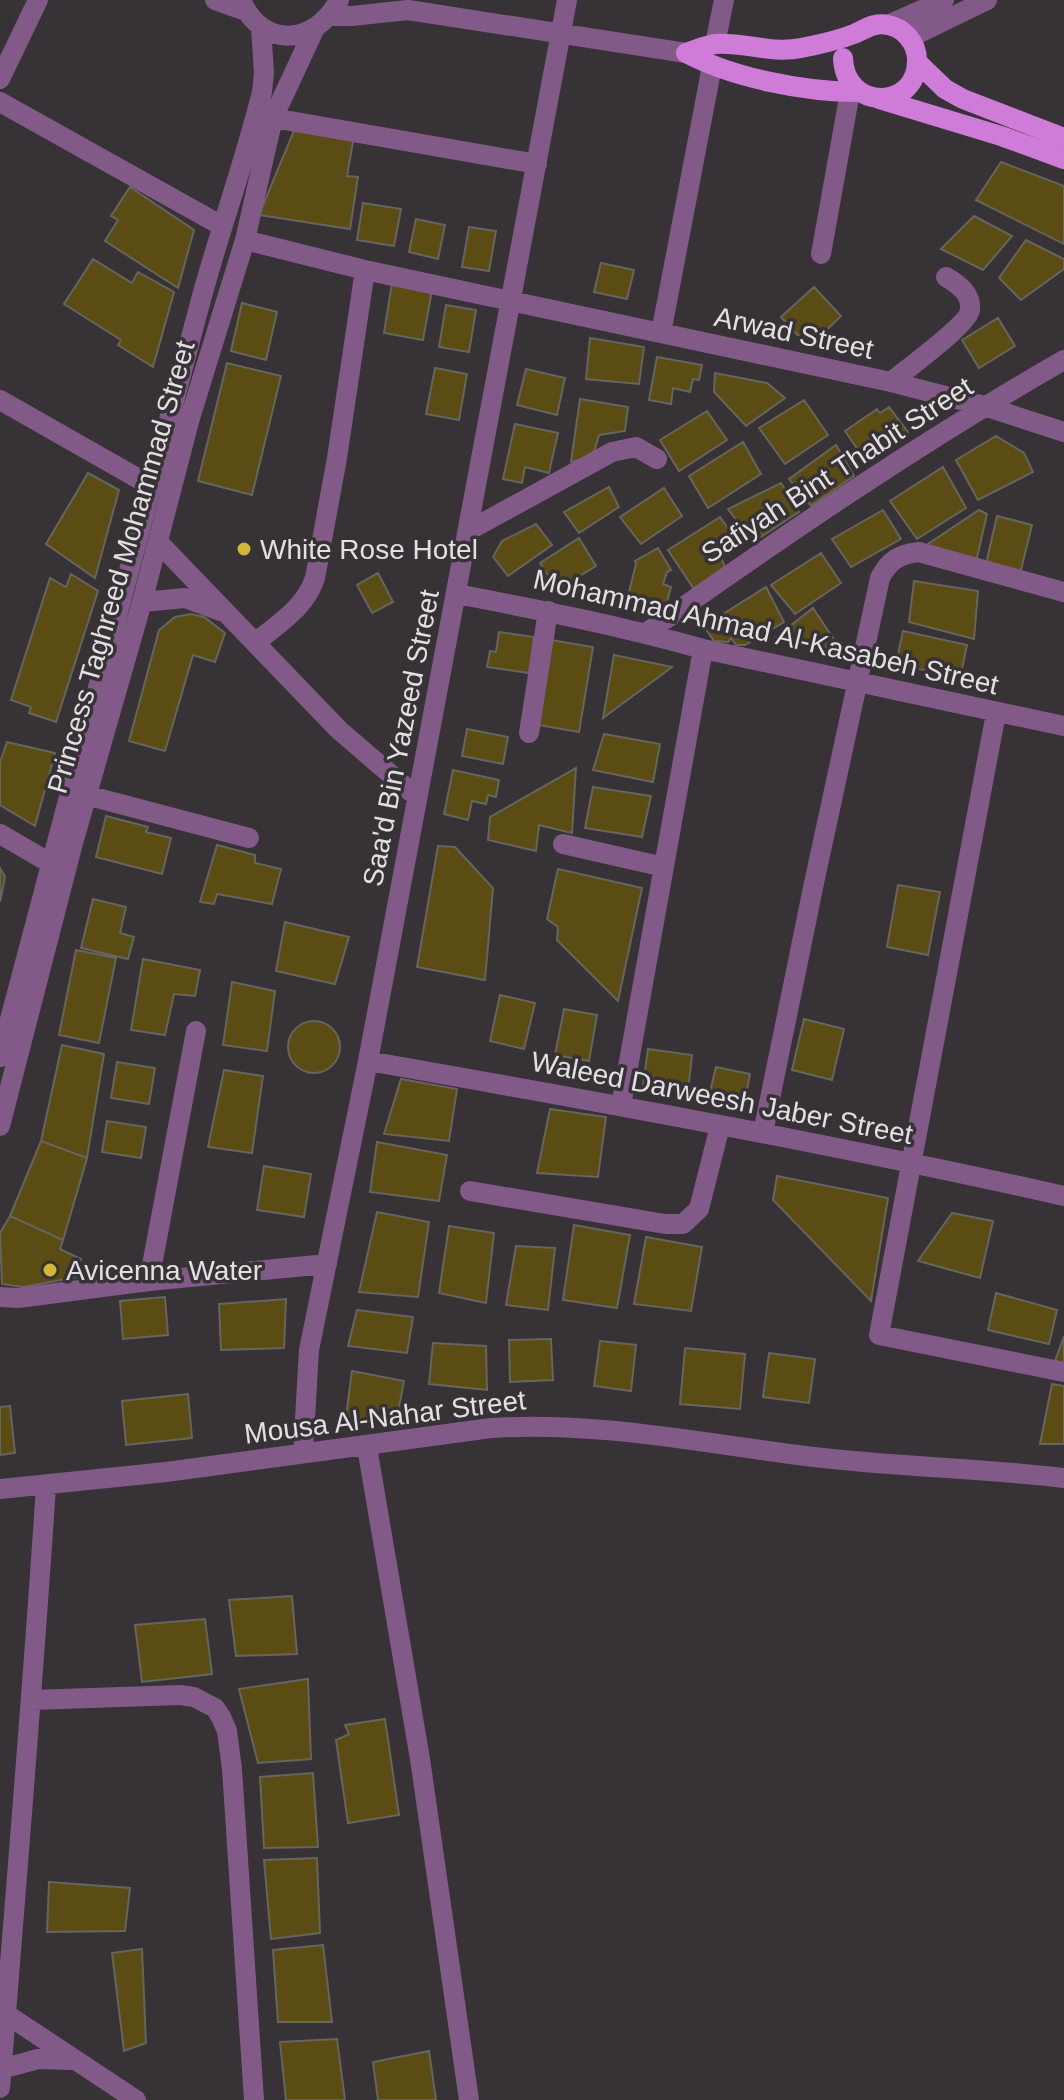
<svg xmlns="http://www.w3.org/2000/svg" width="1064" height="2100" viewBox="0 0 1064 2100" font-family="Helvetica,sans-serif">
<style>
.building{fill:#5a4c13;stroke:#66655e;stroke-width:2}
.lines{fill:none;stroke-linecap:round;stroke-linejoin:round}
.minor{stroke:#825a87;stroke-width:20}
.major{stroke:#cf7cd9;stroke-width:20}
.poi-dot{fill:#d5b534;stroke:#363236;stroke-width:3}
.labels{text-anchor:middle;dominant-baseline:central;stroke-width:7;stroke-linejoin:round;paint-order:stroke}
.street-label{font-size:28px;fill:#e3e0e3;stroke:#363236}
.poi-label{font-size:28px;fill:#e3e0e3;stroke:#363236;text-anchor:start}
</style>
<rect width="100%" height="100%" fill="#363236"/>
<path class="building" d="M295,128l59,8 -7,40 11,1 -8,52 -91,-14z
M1001,162l63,24v58l-88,-44z
M130,187l64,43 -16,58 -73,-47 13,-21 -7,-4z
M363,203l38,6 -7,37 -37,-6z
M974,216l38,20 -29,34 -42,-21z
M416,219l29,6 -7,34 -29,-7z
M469,227l27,4 -7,40 -27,-4z
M1026,240l38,19v10l-43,31 -22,-22z
M93,259l39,24 6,-11 36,20 -21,75 -35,-22 3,-5 -57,-36z
M601,263l33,7 -7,29 -33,-7z
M392,283l40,7 -9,50 -39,-7z
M814,287l27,29 -32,31 -28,-30z
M242,303l35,9 -11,48 -35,-9z
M446,305l30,5 -7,42 -30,-5z
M998,318l17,28 -36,22 -17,-28z
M590,338l54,9 -5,37 -53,-5z
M657,357l45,8 -3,15 -6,-1 -3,13 -17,-4 -2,16 -22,-4z
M227,363l54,13 -29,119 -54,-14z
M435,368l32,6 -8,46 -33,-6z
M526,369l39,9 -8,37 -40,-10z
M715,373l52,10 18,15 -39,28 -32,-34z
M580,399l48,8 -3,24 -26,4 -6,21 -22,6z
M804,400l24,35 -43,29 -26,-36z
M889,407l19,25 -43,28 -20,-29 32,-22 3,4z
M707,411l20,29 -48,31 -19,-31z
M515,424l43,9 -9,40 -24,-6 -3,16 -19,-4z
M996,436l28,17 9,19 -55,28 -22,-40z
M743,442l18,32 -53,34 -19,-32z
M836,445l18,31 -43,30 -22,-27z
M943,467l23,41 -49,31 -27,-38z
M88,473l31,17 -24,88 -49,-34z
M781,483l18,29 -46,30 -25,-33z
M609,487l10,20 -40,26 -15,-21z
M664,488l18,28 -41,28 -21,-27z
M883,510l18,29 -50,28 -19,-28z
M979,510l8,4 -11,48 -48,-12v-6z
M997,516l35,9 -12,49 -34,-10z
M720,517l18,26 -18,12 5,12 -31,22 -26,-39z
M536,524l16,21 -44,31 -15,-19 9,-16z
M579,538l17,28 -39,24 -17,-27z
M658,548l13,22 -4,2 -4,12 8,3 -5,18 -8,-2 -3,10 -18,-8 -1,3 -10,-4 10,-40 -1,-3z
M821,553l20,30 -46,31 -24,-29z
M378,573l15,29 -21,11 -15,-28z
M71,574l27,17 -42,131 -27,-9 2,-6 -20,-7 39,-122 16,9z
M914,581l64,10 -4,48 -65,-17z
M766,587l18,35 -39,23h-9l-5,-7 -3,4 -14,-1 -10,-15z
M813,608l28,42 -65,-13z
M191,614l13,3 21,16 -10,29 -22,-7 -28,96 -36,-10 30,-111 16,-13z
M903,631l64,14 -7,33 -64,-14z
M499,632l35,5 -5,36 -42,-6 3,-16 6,1z
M551,640l42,7 -14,85 -41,-7z
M614,655l58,12 -69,51z
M467,729l41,8 -5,27 -41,-8z
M604,734l56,10 -7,38 -60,-12z
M7,742l48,11 -20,73 -35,-21v-43z
M576,768l-4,65 -33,-8 -3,26 -48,-11 2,-23z
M453,770l46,10 -3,17 -8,-2 -2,9 -14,-3 -4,19 -24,-6z
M593,787l58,9 -9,41 -57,-9z
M106,816l42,11 -2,5 25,6 -9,36 -66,-17z
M217,845l38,10v8l26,6 -9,35 -55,-10 -3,10 -14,-2z
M438,846l17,1 38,41 -8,92 -68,-13z
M0,868l5,9 -5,25z
M558,869l84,19 -24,113 -61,-61 1,-13 -11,-8z
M898,885l42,7 -12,63 -41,-8z
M93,899l33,8 -6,26 14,4 -6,22 -47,-11z
M285,922l64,15 -14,47 -59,-13z
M76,950l40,8 -17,85 -40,-8z
M143,959l57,11 -5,26 -21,-2 -9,41 -34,-5z
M232,982l43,9 -8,60 -44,-6z
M500,995l35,8 -11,46 -34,-8z
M564,1009l33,6 -8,46 -34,-6z
M804,1019l40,10 -12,51 -40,-10z
M288 1047a26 26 0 1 1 52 0a26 26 0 1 1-52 0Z
M62,1045l42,9 -17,104 -46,-17z
M648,1049l44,6 -4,36 -45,-6z
M117,1062l38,6 -6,36 -38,-6z
M716,1067l34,7 -3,16 -4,-1 -3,14 -31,-7z
M224,1070l39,6 -11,77 -44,-6z
M401,1079l56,10 -8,52 -65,-7z
M550,1109l56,8 -8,60 -61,-4z
M107,1121l39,6 -5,31 -39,-6z
M41,1141l46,17 -24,82 -53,-24z
M377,1142l70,13 -8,46 -69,-9z
M264,1166l47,8 -7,43 -47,-7z
M777,1176l111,22 -17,103 -98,-101z
M377,1212l52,10 -11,75 -59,-5z
M952,1213l41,8 -13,57 -62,-17z
M10,1216l53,24 -3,9 21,10 -3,18 -55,10 -21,-3 -2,-51z
M574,1225l56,10 -13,73 -54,-8z
M449,1226l45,7 -8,70 -47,-10z
M646,1237l56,10 -11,64 -57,-7z
M516,1246l39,2 -7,62 -42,-5z
M996,1293l61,17 -8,34 -61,-14z
M165,1297l3,38 -45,4 -3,-38z
M286,1299l-2,49 -63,2 -2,-46z
M357,1310l56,7 -6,36 -59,-7z
M1064,1336v28l-9,-3z
M551,1339l2,41 -43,2 -1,-42z
M600,1341l36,4 -5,46 -37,-5z
M433,1343l53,3 1,44 -58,-6z
M685,1348l60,6 -5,55 -60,-5z
M769,1353l46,6 -6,44 -46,-6z
M352,1371l52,10 -8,42 -50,-7z
M1052,1384l12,2v58h-24z
M188,1394l4,44 -66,7 -4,-44z
M10,1406l5,47 -15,2v-48z
M292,1596l5,58 -61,2 -7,-56z
M205,1619l7,55 -70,8 -7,-57z
M308,1679l3,80 -53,4 -19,-74z
M385,1719l14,96 -51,8 -12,-83 13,-6 -4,-9z
M313,1773l5,74 -54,1 -4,-71z
M317,1858l3,75 -49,6 -7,-79z
M49,1882l81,6 -5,43 -78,1z
M323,1945l9,77h-54l-5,-72z
M142,1949l4,94 -22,8 -12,-98z
M337,2039l8,61h-59l-6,-58z
M429,2051l7,49h-58l-5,-38z"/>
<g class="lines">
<path class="minor" d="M215,0l31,11
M241,0c21,49 74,46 98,0
M331,16h21l56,-6 278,43
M888,25l56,-25
M909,38l78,-38
M715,44l9,-44
M0,79l38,-79
M0,102l222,124
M273,118l264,46
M245,240l120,30 526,112 93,24 80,26
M821,254l29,-162
M661,333l51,-267
M891,382c14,-12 77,-57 79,-72 2,-16 -12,-26 -24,-33
M0,400l153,87
M468,531l144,-79 24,-5 21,12
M158,542l181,188 78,67
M457,594c83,16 164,32 246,55l361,77
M142,602l43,-4 35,13
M646,633c136,-96 273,-190 418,-273
M255,643c24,-20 50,-35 60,-65l22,-120 28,-188
M996,713l-117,622 185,37
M529,733l19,-122
M86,795l163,43
M0,834l50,29
M563,844l101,23
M0,1057c66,-250 132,-500 199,-750 19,-72 45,-142 63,-215l2,-19 -3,-46
M368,1061c233,41 465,83 696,135
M621,1106l82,-457
M0,1126l73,-283 69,-241 48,-184 55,-178 28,-122 41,-88
M763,1133l51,-250 66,-305c9,-18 20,-24 39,-26l145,40
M470,1191l195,33h18l16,-15 21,-83
M149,1281l47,-250
M0,1297l18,1 131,-17 178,-17
M367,1447l53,312 49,341
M303,1453l6,-103 59,-289 199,-1061
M0,1489l166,-17 325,-44c109,-7 215,16 323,29 83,10 167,11 250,21
M32,1700l148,-5 14,2 21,11 6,9 6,14 5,38 22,331
M0,2010l136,90
M1,2069l37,-10 34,1
M0,2088c16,-201 33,-401 46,-602"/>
<path class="major" d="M686,53c9,-3 20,-8 30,-9 28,-2 56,10 85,4 16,-3 37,-8 53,-14 12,-5 20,-12 34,-9 16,3 29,18 29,35 1,50 -72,52 -74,-2
M686,53c47,25 119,39 172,39
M917,62l28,27 18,10 101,39
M879,99l122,37 63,23"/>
</g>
<g class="poi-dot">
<circle cx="244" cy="549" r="8"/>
<circle cx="50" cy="1270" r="8"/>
</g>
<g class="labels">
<g class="street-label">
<text transform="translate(794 333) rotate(12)">Arwad Street</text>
<text transform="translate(837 470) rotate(-33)">Safiyah Bint Thabit Street</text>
<text transform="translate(121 567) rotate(-74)">Princess Taghreed Mohammad Street</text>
<text transform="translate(766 632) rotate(13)">Mohammad Ahmad Al-Kasabeh Street</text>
<text transform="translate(401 738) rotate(-79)">Saa'd Bin Yazeed Street</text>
<text transform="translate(722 1098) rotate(11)">Waleed Darweesh Jaber Street</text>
<text transform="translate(385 1417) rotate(-7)">Mousa Al-Nahar Street</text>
</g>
<g class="poi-label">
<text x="260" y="549">White Rose Hotel</text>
<text x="66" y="1270">Avicenna Water</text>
</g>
</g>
</svg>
